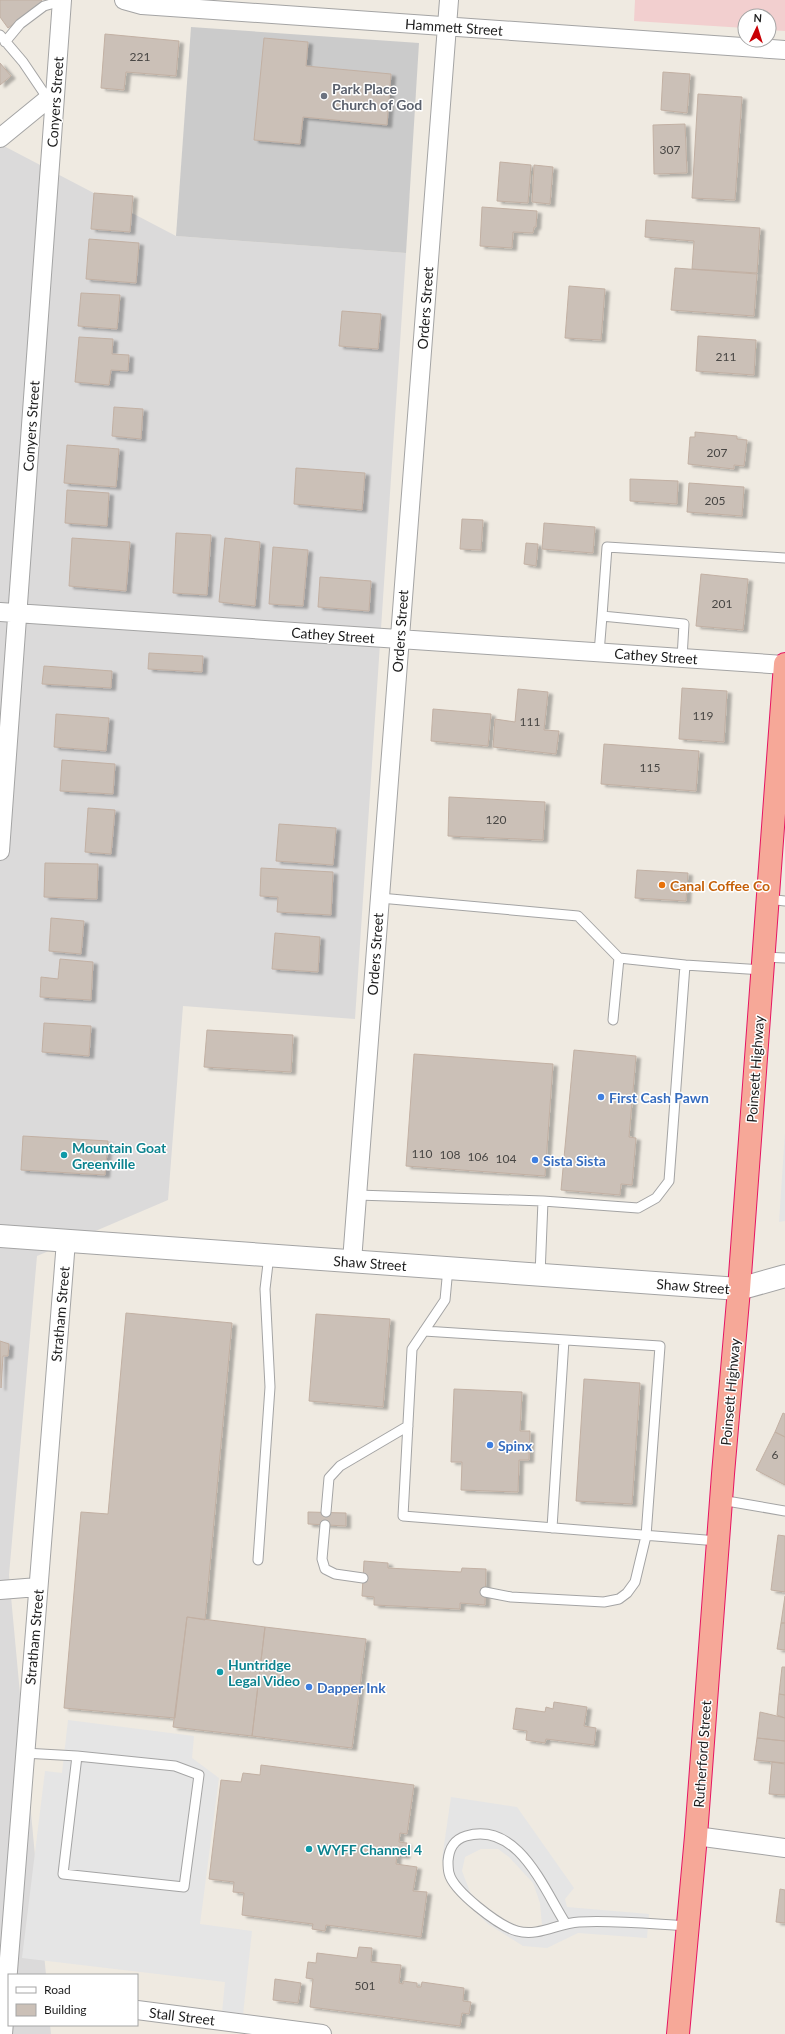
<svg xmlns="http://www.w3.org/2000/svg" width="785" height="2034" viewBox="0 0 785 2034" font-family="Lato,sans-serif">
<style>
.residential{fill:#dbdada}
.commercial{fill:#f2cfcf}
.religious{fill:#cbcbcb}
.parking{fill:#e5e5e5;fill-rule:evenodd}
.building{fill:#cbc0b7;stroke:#c2b0a3;filter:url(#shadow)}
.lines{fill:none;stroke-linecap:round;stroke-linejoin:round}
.service-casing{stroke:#a4a4a4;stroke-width:11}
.minor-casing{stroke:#a4a4a4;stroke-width:20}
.tertiary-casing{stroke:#a4a4a4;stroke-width:24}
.trunk-casing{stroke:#e61562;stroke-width:24}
.service{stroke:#fff;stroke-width:9}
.minor{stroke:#fff;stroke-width:18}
.tertiary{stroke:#fff;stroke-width:22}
.trunk{stroke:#f6a898;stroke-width:22}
.worship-dot{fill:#6b7280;stroke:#fff;stroke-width:1.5}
.food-dot{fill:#e8710a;stroke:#fff;stroke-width:1.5}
.shop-dot{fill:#3f7fe0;stroke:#fff;stroke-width:1.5}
.culture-dot{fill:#0f9aa8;stroke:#fff;stroke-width:1.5}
.labels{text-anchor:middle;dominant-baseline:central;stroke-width:3;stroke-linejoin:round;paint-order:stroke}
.number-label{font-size:12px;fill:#484644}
.street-label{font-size:14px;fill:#1d1d1d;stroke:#fff}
.worship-label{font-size:14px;font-weight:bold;fill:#5b616d;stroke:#fff;text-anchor:start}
.food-label{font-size:14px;font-weight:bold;fill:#c56008;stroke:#fff;text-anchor:start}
.shop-label{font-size:14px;font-weight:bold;fill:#366cbe;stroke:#fff;text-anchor:start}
.culture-label{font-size:14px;font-weight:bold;fill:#0d838f;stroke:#fff;text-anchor:start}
</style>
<defs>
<filter id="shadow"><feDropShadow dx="4.5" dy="2.5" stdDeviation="1" flood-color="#0004"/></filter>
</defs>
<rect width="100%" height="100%" fill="#efeae1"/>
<path class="residential" d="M0,144l176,92 230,17 -51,766 -172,-13 -15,194 -131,56 -28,319 37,400h-37v50h41l1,9h-51z"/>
<path class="commercial" d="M635,0h150v31l-16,-1v-14h-24v12l-111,-7z"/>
<path class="religious" d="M191,27l228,16 -13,210 -230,-17z"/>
<path class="parking" d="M785,1132v89l-6,1z
M68,1720l126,16 -2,22 27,20 -19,146 52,7 -9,84 -21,-2 3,-31 -203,-24 23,-187 17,2z
M451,1797l66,10 57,81 -9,11 2,8 82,7 -2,24 -69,-5 -31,15 -24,-2 -35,-22 -21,-20 -17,-22 -8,-23zM481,1849h17l11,8 24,26 7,20 2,22 -10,7 -42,-19 -20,-21 -8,-21 3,-14z"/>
<path class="building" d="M0,0h41l2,2 -35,26 -8,-11z
M105,34l74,7 -3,35 -50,-4 -2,18 -23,-2z
M264,38l44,4 -2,24 85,8 -4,51 -84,-8 -3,27 -46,-4z
M0,63l11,13 -11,9z
M663,72l27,2 -3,39 -26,-3z
M698,94l44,3 -7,103 -43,-2z
M685,124l2,49 -33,1 -1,-49z
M500,162l31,3 -3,38 -31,-2z
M534,165l19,2 -3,37 -18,-2z
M94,193l39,3 -3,36 -39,-3z
M482,207l55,4 -1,16h-2l-1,6 -20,-1 -1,16 -32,-2z
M646,220l114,8 -3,45 -65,-4 2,-28 -49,-4z
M89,239l50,4 -3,40 -50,-4z
M675,268l82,6 -3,42 -83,-6z
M569,286l36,3 -4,51 -36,-2z
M81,293l39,2 -3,34 -39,-3z
M342,311l39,3 -3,35 -39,-3z
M698,336l58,4 -2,35 -58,-4z
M79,337l34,2 -1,15 17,1 -1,16 -17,-1 -2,15 -34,-3z
M114,407l29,2 -2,30 -29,-3z
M695,432l42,4v3l10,1 -3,26 -10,-1v4l-46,-5 2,-27h5z
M67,445l52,4 -3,38 -52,-4z
M296,468l69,5 -3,37 -68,-6z
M630,479l48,2 -1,23 -47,-3z
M689,483l55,4 -2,29 -55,-4z
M67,490l42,3 -2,33 -42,-3z
M462,519l21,1 -2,30 -21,-1z
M544,523l51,4 -2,26 -51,-4z
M176,533l35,2 -4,60 -34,-2z
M72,538l58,4 -4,49 -57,-5z
M225,538l35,4 -5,64 -36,-4z
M526,543l12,1 -2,22 -12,-2z
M273,547l35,3 -5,56 -34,-2z
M701,574l47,5 -5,51 -47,-4z
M320,577l51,4 -2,30 -51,-4z
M149,653l54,3 -1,16 -54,-3z
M44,666l68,5 -1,17 -69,-4z
M682,688l45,3 -3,51 -45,-3z
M518,689l30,3 -4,38 15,1 -3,23 -63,-7 2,-28 20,3z
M433,709l58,5 -3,32 -57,-5z
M56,714l53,4 -3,33 -52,-4z
M604,744l95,7 -3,40 -95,-7z
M62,760l53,4 -2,30 -53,-3z
M449,797l96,5 -2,38 -95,-4z
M88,808l27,2 -4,44 -26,-2z
M279,824l57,4 -3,37 -57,-4z
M45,863l53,1 -1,35 -53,-2z
M261,868l72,4 -2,43 -54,-3 1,-15 -18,-1z
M637,870l51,3 -2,28 -51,-3z
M51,918l33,3 -3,33 -32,-3z
M275,933l45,4 -2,35 -46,-3z
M60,959l33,3 -2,38 -51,-3 1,-20 17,2z
M44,1023l47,3 -2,30 -47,-4z
M207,1030l86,5 -2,37 -87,-5z
M574,1050l62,6 -7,81 7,1 -4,47 -11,-1 -1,11 -59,-5z
M414,1054l139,10 -8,112 -139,-10z
M23,1136l85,5 -3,34 -84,-5z
M126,1313l106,10 -27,297 -18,-3 -12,101 -111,-10 17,-196 27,2z
M316,1314l74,5 -7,88 -74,-6z
M0,1341l9,3 -1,12h-5l-2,32z
M584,1379l56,4 -8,121 -56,-3z
M454,1389l68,3 -2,39h10l-1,29h-10l-1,32 -57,-2 1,-28h-11z
M783,1413l2,1v23l-10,-5z
M775,1432l10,5v48l-29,-15z
M308,1512l38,1v13l-38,-2z
M778,1535l7,1v56l-14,-2z
M364,1561l24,2v5l73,4 1,-4 24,1 -1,36 -25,-2v6l-86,-4v-8l-12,-1z
M785,1596v27h-4z
M187,1617l78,10 -13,109 -79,-9z
M781,1623h4v27l-8,-1z
M265,1627l101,12 -14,109 -100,-12z
M782,1667h3v28l-6,-1z
M779,1694l6,1v23l-8,-3z
M554,1702l33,5 -3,19 12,2 -2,17 -48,-6 -1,4 -19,-3 1,-9 -14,-2 3,-21 29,4 1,-5 7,2z
M760,1712l25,6v23l-28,-3z
M757,1738l28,3v22l-31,-3z
M772,1762l13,2v31l-16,-1z
M261,1765l153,20 -7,49 -7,-1 -1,9 8,1 -2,13 -8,-1 -1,9 21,3 -4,24 14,1 -6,45 -95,-12 -1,6 -13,-2 1,-5 -71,-9 2,-22 -11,-1 1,-10 -25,-3 12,-99 20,2 2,-9 17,2z
M780,1889l5,1v33l-9,-1z
M359,1947l13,1 -1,14 30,3 -2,18 4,1v-3l14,2v4h4l1,-5 42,6 -1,13 8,1 -2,12 -7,-1 -2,13 -150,-19 3,-28 -7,-1 2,-16 8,1 1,-10 40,5z
M275,1979l26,4 -3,20 -25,-3z"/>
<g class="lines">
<defs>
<path id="service" d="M0,35l23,27 25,37
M5,42l15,-18 24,-18 18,-5
M599,653l3,-37
M682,658l2,-34 -82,-8 5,-69 178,11
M380,898l198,18 41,42 66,7
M768,899l17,2
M764,957l21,1
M613,1020l6,-62
M357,1195l186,6 95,7 18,-10 13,-17 16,-216 78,5
M448,1268l-3,32 -33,49 -9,167 315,25
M540,1275l3,-74
M424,1331l236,15 -14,190 -11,46 -8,11 -8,6 -15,3 -93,-5 -26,-5
M721,1500l64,11
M326,1512l3,-34 11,-12 68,-40
M325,1525l-3,34 3,10 10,5 28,4
M552,1528l12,-188
M258,1560l12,-173 -5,-98 4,-34
M24,1753l53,3 -14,118 121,13 15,-112 -24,-9 -98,-10
M566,1924c-23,-36 -48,-103 -100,-88 -13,4 -17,13 -18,25 0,4 0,8 1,12 4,18 50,53 68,58 22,6 41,-8 62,-9 36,-2 73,2 109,4"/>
<path id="minor" d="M124,0l18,5 643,45
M0,138l55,-45
M0,612l785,53
M0,851l62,-851
M352,1261l97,-1261
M0,1590l38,-3
M696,1836l89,12
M137,2010l185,24
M3,2034l63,-793"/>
<path id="tertiary" d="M0,1236l739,53 46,-13"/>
<path id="trunk" d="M678,2034l18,-198 27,-362 16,-185 46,-625"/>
</defs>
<use href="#service" class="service-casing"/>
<use href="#minor" class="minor-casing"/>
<use href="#tertiary" class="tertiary-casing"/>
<use href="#trunk" class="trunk-casing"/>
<use href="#service" class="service"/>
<use href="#minor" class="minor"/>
<use href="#tertiary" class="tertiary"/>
<use href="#trunk" class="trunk"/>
</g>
<circle class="worship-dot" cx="324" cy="96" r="4"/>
<circle class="food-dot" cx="662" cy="885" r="4"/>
<g class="shop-dot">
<circle cx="601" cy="1097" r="4"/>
<circle cx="535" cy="1160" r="4"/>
<circle cx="490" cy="1445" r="4"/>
<circle cx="309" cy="1687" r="4"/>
</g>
<g class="culture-dot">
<circle cx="64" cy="1155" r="4"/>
<circle cx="220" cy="1672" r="4"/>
<circle cx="309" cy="1849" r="4"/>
</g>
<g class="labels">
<g class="number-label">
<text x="140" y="56">221</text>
<text x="670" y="149">307</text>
<text x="726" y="356">211</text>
<text x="717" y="452">207</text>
<text x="715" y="500">205</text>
<text x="722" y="603">201</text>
<text x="703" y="715">119</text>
<text x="530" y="721">111</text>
<text x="650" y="767">115</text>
<text x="496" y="819">120</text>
<text x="422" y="1153">110</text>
<text x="450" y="1154">108</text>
<text x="478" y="1156">106</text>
<text x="506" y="1158">104</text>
<text x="775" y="1454">6</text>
<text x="365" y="1985">501</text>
</g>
<g class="street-label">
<text transform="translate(454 27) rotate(4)">Hammett Street</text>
<text transform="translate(55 102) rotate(-86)">Conyers Street</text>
<text transform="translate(425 308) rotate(-86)">Orders Street</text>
<text transform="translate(31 426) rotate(-86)">Conyers Street</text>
<text transform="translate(400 631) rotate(-86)">Orders Street</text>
<text transform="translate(333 635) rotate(4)">Cathey Street</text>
<text transform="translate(656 656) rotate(4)">Cathey Street</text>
<text transform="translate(375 954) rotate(-86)">Orders Street</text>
<text transform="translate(755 1069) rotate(-86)">Poinsett Highway</text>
<text transform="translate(370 1263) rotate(4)">Shaw Street</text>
<text transform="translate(693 1286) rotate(4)">Shaw Street</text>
<text transform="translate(60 1314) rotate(-85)">Stratham Street</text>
<text transform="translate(730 1392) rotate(-85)">Poinsett Highway</text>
<text transform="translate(34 1637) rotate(-85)">Stratham Street</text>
<text transform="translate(702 1754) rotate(-86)">Rutherford Street</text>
<text transform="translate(182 2016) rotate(7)">Stall Street</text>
</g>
<g class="worship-label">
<text x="332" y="88">Park Place<tspan x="332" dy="16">Church of God</tspan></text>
</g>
<g class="food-label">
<text x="670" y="885">Canal Coffee Co</text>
</g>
<g class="shop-label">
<text x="609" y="1097">First Cash Pawn</text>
<text x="543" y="1160">Sista Sista</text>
<text x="498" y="1445">Spinx</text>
<text x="317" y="1687">Dapper Ink</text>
</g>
<g class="culture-label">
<text x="72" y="1147">Mountain Goat<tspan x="72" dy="16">Greenville</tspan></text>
<text x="228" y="1664">Huntridge<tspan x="228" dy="16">Legal Video</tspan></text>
<text x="317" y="1849">WYFF Channel 4</text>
</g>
</g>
<rect x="8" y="1974" width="130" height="52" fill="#ffffff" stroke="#a5a5a5"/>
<rect x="16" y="1987" width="20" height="6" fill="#ffffff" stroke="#a5a5a5"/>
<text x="44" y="1994" font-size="12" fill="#1d1d1d">Road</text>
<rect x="16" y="2004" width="20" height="12" fill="#cbc0b7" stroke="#a5a5a5"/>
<text x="44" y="2014" font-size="12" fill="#1d1d1d">Building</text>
<g transform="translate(757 28) rotate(4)"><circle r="19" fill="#ffffff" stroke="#a5a5a5"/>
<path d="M0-3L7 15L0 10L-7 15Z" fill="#c90005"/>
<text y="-6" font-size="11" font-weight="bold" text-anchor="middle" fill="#1d1d1d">N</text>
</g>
</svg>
